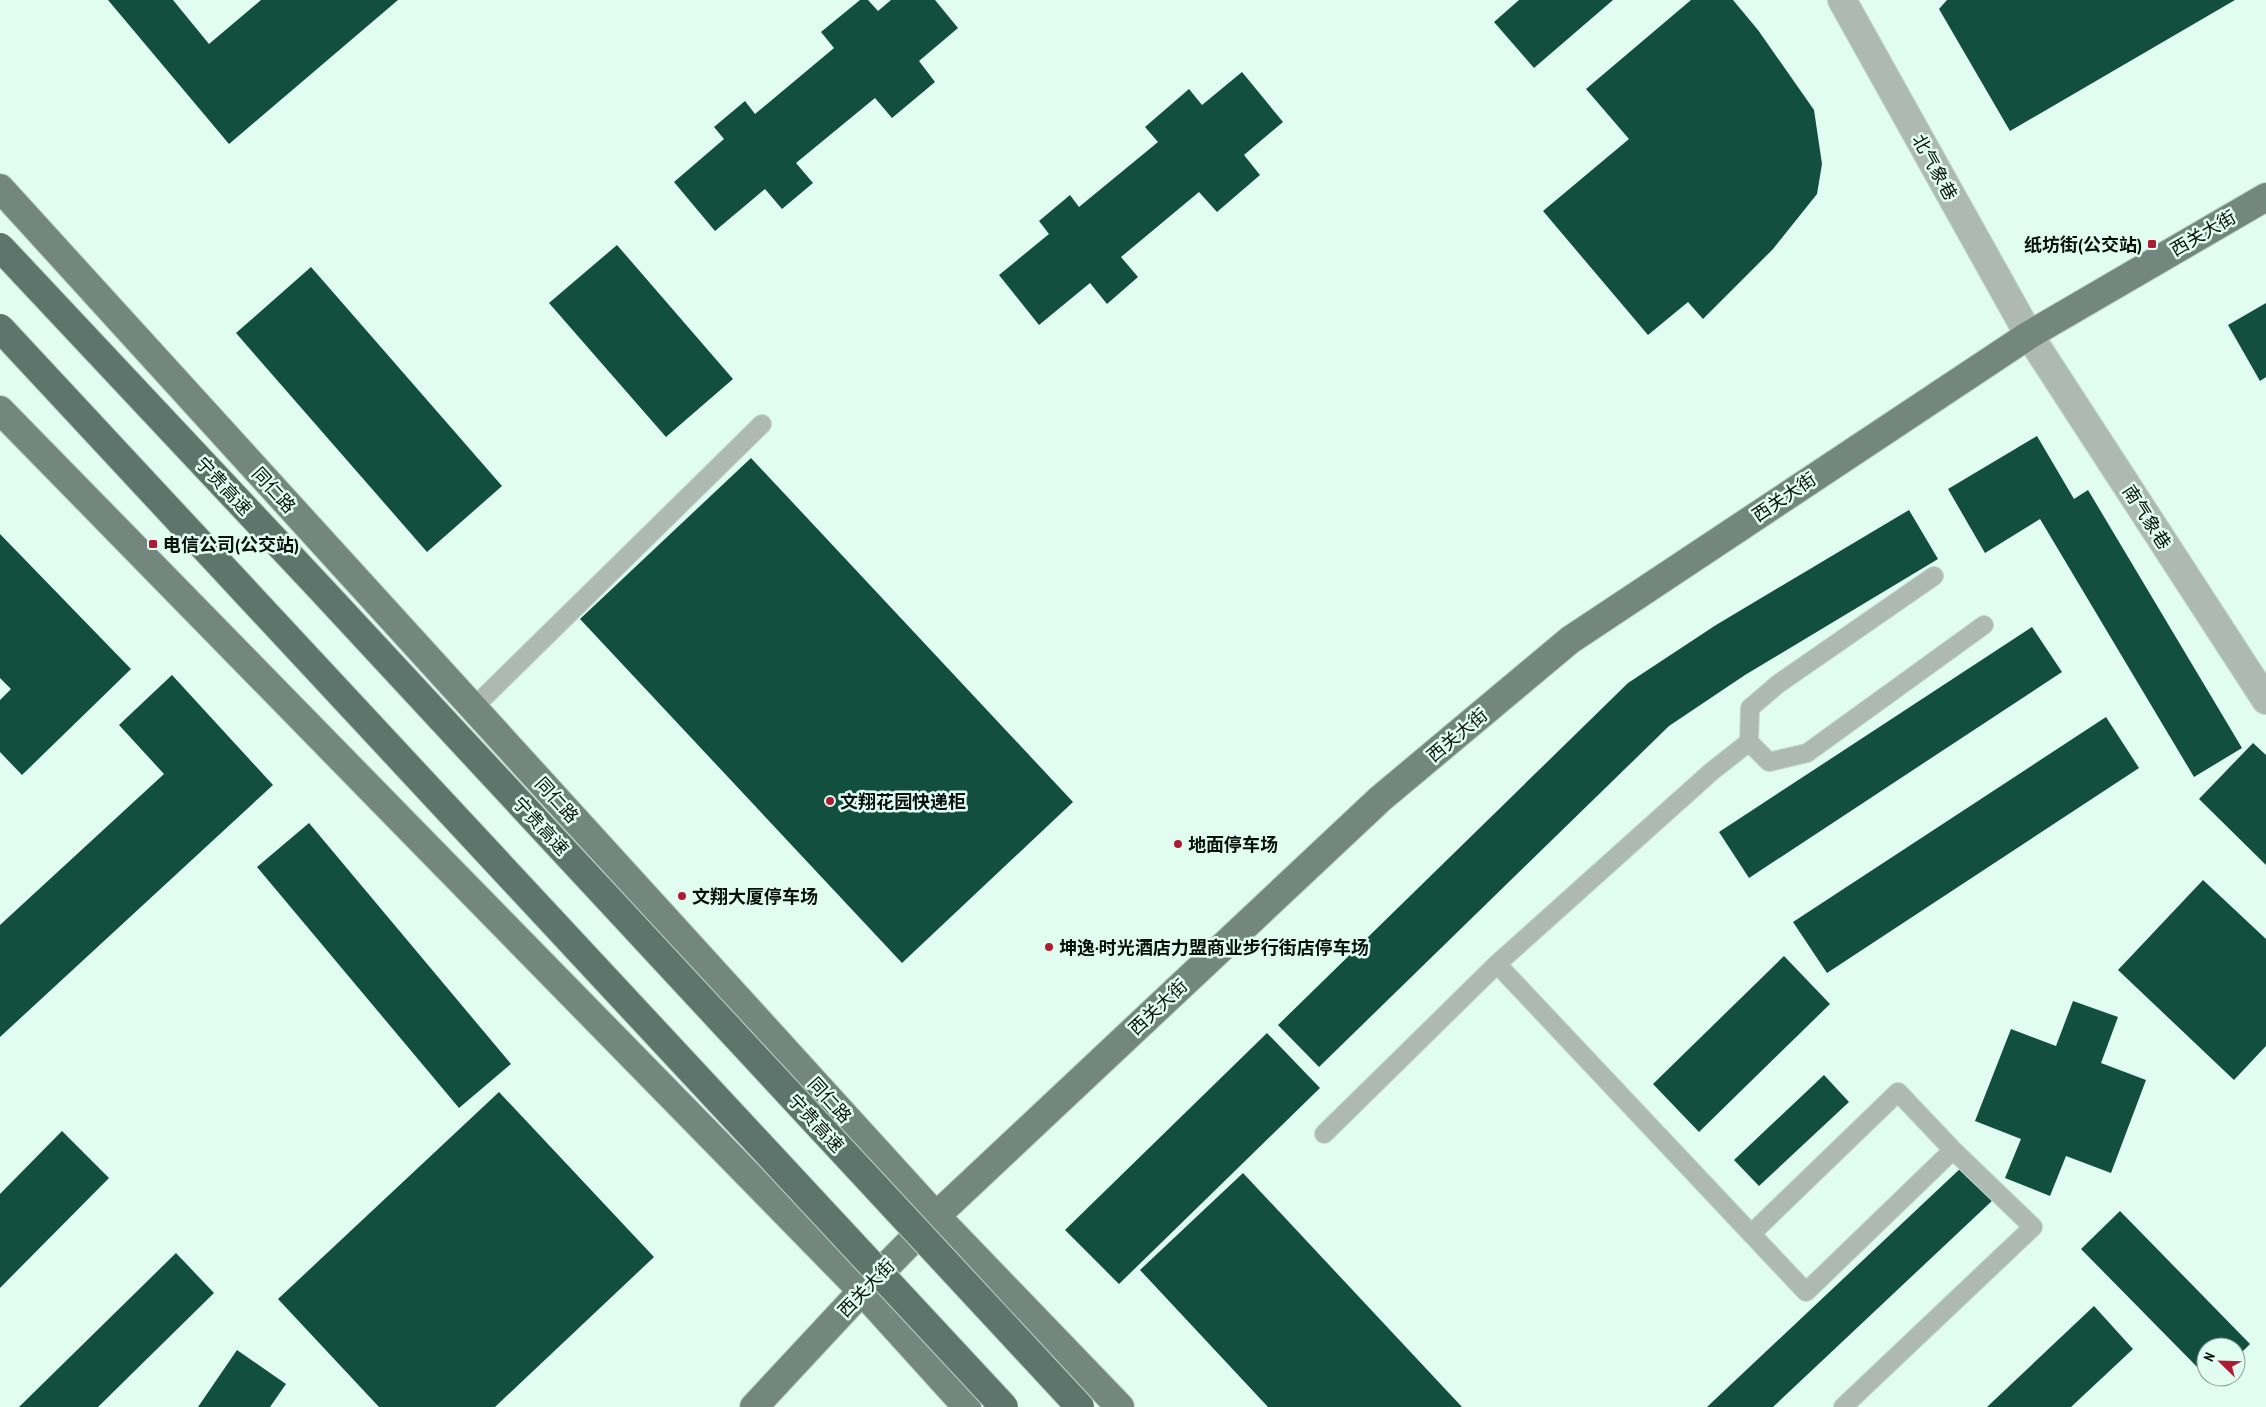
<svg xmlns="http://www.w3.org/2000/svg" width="2266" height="1407" viewBox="0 0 2266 1407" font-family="'PT Sans Narrow','Noto Sans SC',sans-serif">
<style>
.building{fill:#124f3e}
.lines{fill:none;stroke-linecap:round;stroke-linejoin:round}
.lane-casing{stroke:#bed6cd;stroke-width:20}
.street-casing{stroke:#bed6cd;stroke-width:30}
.primary-casing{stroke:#bed6cd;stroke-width:30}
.lane{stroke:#aeb9b4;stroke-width:18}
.street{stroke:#aeb9b4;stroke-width:28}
.primary{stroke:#73877f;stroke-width:28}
.highway-bridge-casing{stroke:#bed6cd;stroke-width:30;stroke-linecap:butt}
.highway-bridge{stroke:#5d756c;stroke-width:28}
.poi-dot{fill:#af1b32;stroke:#e1fcf1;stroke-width:2}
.labels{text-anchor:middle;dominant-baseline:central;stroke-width:5;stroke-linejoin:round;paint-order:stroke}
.street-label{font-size:18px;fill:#08110e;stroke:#e1fcf1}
.poi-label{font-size:18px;font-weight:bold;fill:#08110e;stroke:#e1fcf1;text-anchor:start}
</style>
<rect width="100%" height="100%" fill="#e1fcf1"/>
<path class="building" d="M108,0h65l36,44 52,-44h137l-169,144z
M860,0h8l10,11 13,-11h44l23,28 -39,33 16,21 -43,36 -17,-20 -79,65 17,20 -31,26 -17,-20 -50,42 -41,-49 50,-43 -10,-12 31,-26 10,13 79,-66 -13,-16z
M1519,0h94l-79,68 -40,-46z
M1691,0h42l25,30 56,80 8,54 -5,30 -44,55 -70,70 -15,-17 -40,33 -105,-124 86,-72 -43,-50z
M1947,0h288l-225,131 -71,-122z
M1242,72l41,50 -39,33 16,20 -43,37 -18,-20 -78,65 17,20 -31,27 -17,-21 -51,42 -40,-50 50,-41 -10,-13 31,-26 9,12 79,-65 -13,-15 44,-38 13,16z
M617,245l116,134 -67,58 -117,-134z
M311,267l191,219 -75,66 -191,-219z
M2266,303v74l-6,4 -32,-56z
M2037,436l37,63 14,-9 154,258 -48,29 -154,-258 -55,34 -37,-64z
M751,458l322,344 -171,161 -322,-344z
M1909,510l29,49 -193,116 -76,51 -350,341 -41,-42 350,-342 88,-58z
M0,534l131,135 -109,106 -22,-23v-52l11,-11 -11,-11z
M2032,627l30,45 -313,206 -30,-46z
M172,675l101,110 -273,252v-112l164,-151 -45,-49z
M2106,717l33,51 -312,205 -34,-51z
M2253,743l13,12v110l-67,-66z
M309,823l202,241 -52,44 -202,-241z
M2203,880l63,59v107l-32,34 -116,-110z
M1784,956l46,48 -131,128 -46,-48z
M2073,1001l45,16 -17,46 45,17 -35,93 -45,-17 -16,40 -45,-18 16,-39 -46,-18 36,-92 45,17z
M1267,1033l53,55 -201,196 -54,-54z
M1824,1075l25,27 -90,84 -25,-26z
M499,1092l155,165 -159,150h-116l-101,-108z
M62,1131l47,47 -109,110v-94z
M1963,1166l31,33 -221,208h-66z
M1243,1173l219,234h-194l-128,-137z
M2120,1211l130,133 -14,14v-11h-30v29l-125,-127z
M176,1253l38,40 -116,114h-79z
M2094,1306l39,43 -62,58h-84z
M237,1350l49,34 -16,23h-72z
M2207,1377h10l-5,5z"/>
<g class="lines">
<defs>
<path id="lane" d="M1934,576l-156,108 -28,24 -1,34 20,20 38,-9 177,-128
M473,708l289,-284
M1497,964l214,-192 38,-30
M1324,1134l173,-170 309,328 147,-142 -55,-58 -147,142
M1843,1407l190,-180 -80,-77"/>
<path id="street" d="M1842,0l187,335 237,365"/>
<path id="primary" d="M0,188l936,1028 184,191
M0,410l862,881 105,116
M754,1407l108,-116 74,-75 444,-417 190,-159 459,-305 237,-138"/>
</defs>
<use href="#lane" class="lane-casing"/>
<use href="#street" class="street-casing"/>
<use href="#primary" class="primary-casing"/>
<use href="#lane" class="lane"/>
<use href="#street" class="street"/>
<use href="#primary" class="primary"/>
<defs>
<path id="highway-bridge" d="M0,247l320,341 760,819
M0,328l1004,1079"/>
</defs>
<use href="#highway-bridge" class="highway-bridge-casing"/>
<use href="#highway-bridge" class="highway-bridge"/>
</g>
<g class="poi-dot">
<rect x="2147" y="239" width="10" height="10" rx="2.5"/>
<rect x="148" y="539" width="10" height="10" rx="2.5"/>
<circle cx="830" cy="801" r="5"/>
<circle cx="1178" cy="844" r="5"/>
<circle cx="682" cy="896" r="5"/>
<circle cx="1049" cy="947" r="5"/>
</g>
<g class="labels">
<g class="street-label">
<text transform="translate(1935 167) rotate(61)">北气象巷</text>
<text transform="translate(2203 233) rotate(-30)">西关大街</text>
<text transform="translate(224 486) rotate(47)">宁贵高速</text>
<text transform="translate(274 490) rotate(48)">同仁路</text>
<text transform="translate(1784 497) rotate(-34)">西关大街</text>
<text transform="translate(2147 517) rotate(57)">南气象巷</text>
<text transform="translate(1457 735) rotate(-40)">西关大街</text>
<text transform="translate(557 800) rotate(48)">同仁路</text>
<text transform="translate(541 826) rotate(47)">宁贵高速</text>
<text transform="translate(1158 1007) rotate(-43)">西关大街</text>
<text transform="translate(830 1100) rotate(48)">同仁路</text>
<text transform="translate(816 1123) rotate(47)">宁贵高速</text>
<text transform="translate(866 1288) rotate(-46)">西关大街</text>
</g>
<g class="poi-label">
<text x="2142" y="244" text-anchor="end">纸坊街(公交站)</text>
<text x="163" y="544">电信公司(公交站)</text>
<text x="840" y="801">文翔花园快递柜</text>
<text x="1188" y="844">地面停车场</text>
<text x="692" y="896">文翔大厦停车场</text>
<text x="1059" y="947">坤逸·时光酒店力盟商业步行街店停车场</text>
</g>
</g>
<g transform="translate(2221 1362) rotate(293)"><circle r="24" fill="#e1fcf1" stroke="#8a9e96"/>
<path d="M0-4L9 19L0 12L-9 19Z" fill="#af1b32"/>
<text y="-8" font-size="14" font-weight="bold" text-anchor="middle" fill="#08110e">N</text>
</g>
</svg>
